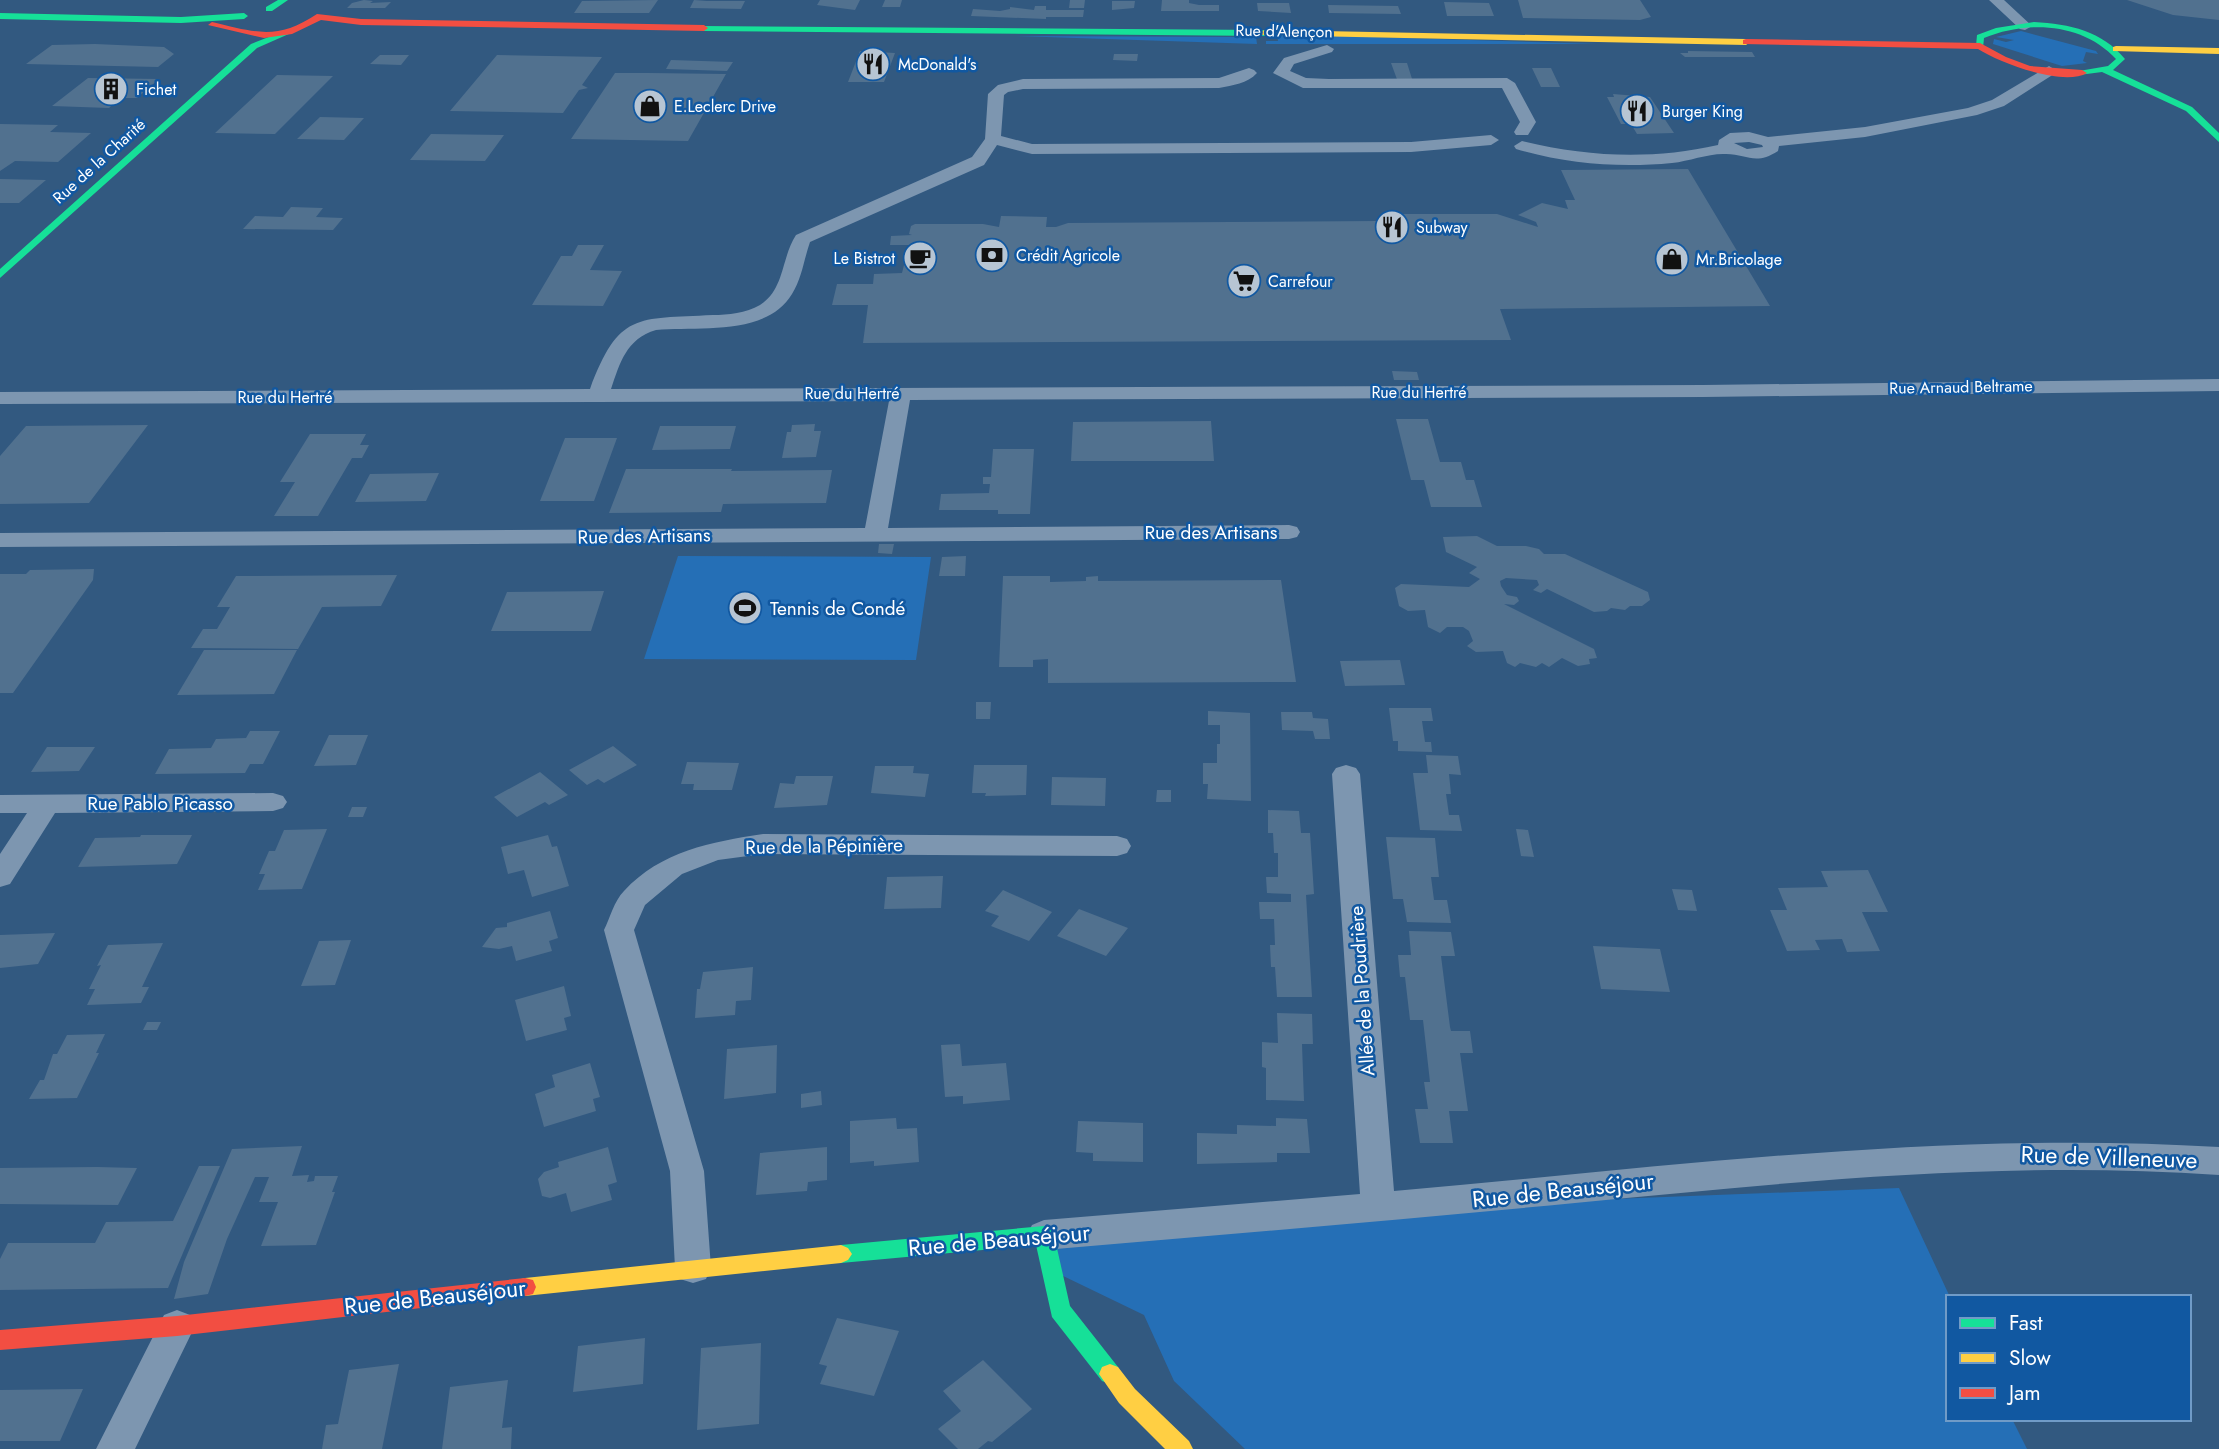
<svg xmlns="http://www.w3.org/2000/svg" width="2219" height="1449" viewBox="0 0 2219 1449" font-family="Jost,sans-serif">
<style>
.green{fill:#256fb6}
.building{fill:#51718f}
.lines{fill:none;stroke-linecap:round;stroke-linejoin:round}
.street{fill:#7d96b0;fill-rule:evenodd}
.fast{fill:#16e098;fill-rule:evenodd}
.slow{fill:#ffcf43;fill-rule:evenodd}
.jam{fill:#f24e42;fill-rule:evenodd}
.labels{text-anchor:middle;dominant-baseline:central;stroke-width:5;stroke-linejoin:round;paint-order:stroke}
.far-street-label{font-size:16px;fill:#fff;stroke:#1158a1}
.far-poi-label{font-size:16px;fill:#fff;stroke:#1158a1;text-anchor:start}
.street-label{font-size:19px;fill:#fff;stroke:#1158a1}
.poi-label{font-size:19px;fill:#fff;stroke:#1158a1;text-anchor:start}
.near-street-label{font-size:23px;fill:#fff;stroke:#1158a1}
</style>
<rect width="100%" height="100%" fill="#325980"/>
<path class="green" d="M2021,31l75,20 2,3 -12,-2 -3,9 4,2 -25,3 -69,-22 1,-5 12,3 8,-2 -18,-3z
M1277,34l321,10h-332v-3h12z
M1016,36l240,1 1,7z
M678,556l253,1 -15,103 -272,-1z
M1899,1188l51,109h-2v122h64l15,30h-782l-71,-68 -30,-66 -87,-42 -13,-38 334,-27z"/>
<path class="building" d="M364,0l9,1 -3,2 21,-1 -6,6h-38l5,-5z
M658,0l-9,13h-75l8,-12z
M694,0l13,1h38l-4,8 -51,-1z
M820,0h40l-5,10 -38,-5z
M885,0h17l-2,7h-18z
M1070,0h15l-1,8h-15z
M1162,0h27v3l10,2h20v6h-58z
M1518,0h122l11,17 -11,3 -117,-2z
M2127,0h92v20l-46,-5z
M1112,1h23l-1,7 -22,2z
M1444,2l45,1 5,13h-47z
M1257,3h32l2,10 -33,-2z
M1328,5l70,1 3,8 -72,-1z
M1035,6h11v4h38l-1,7h-37v2l-75,-3 2,-7 27,2 10,-2v-2l24,3z
M95,44l69,3 10,7 -16,13 -132,-3 26,-19z
M860,51l35,2 -11,29h-36z
M1688,51l64,1 3,5h-70l-5,-4h8z
M1114,54h24l-1,7 -24,-1z
M380,55h29l-8,10 -31,-1z
M497,55l53,1 52,1 -20,28 6,3 -9,2 -16,23 -113,-2z
M671,60l62,2 -6,9 -61,-2z
M1391,63h16l6,19h-15z
M1532,68h19l9,19h-19z
M615,73h34l77,1 -38,67 -117,-2z
M277,75l56,1 -58,58 -60,-1z
M88,78l71,1 -22,19h-17l-11,10 -57,-2z
M1613,94l37,3 24,36 -37,1 -6,-10h-10l-14,-27h7z
M320,117l44,1 -20,22 -47,-1z
M0,124l58,1 -8,7 41,1 -33,29 -43,-1 -15,10z
M431,134l73,1 -19,26 -75,-1z
M1688,169l82,137 -270,3 11,31 -648,3 5,-38h-36l5,-21h36l1,-10 28,-1 7,-28h-19l1,-9 21,-1 -3,-1 2,-8 4,-2h68l16,3 2,-11 46,1 -1,10h10l12,-4 310,-2 17,-7h102l41,13 -2,-5 -18,-7 24,-12 26,6 -3,-9h10l-14,-30z
M0,179l46,1 -27,23h-19z
M291,207l32,1 -7,9 27,1 -10,12 -90,-1 12,-13 28,1z
M578,245h26l-14,25 32,1 -19,35 -71,-1 29,-49h11z
M1392,371l25,1 2,8h-25z
M1396,419h32l12,43h21l5,18h8l8,27h-51l-7,-27h-13z
M1211,421l3,40h-143l2,-39z
M815,424l-1,7h7l-5,26 -34,1 5,-26h4l1,-7z
M148,425l-59,78 -89,1v-48l26,-30z
M660,426h76l-6,23 -78,1z
M310,434h56l-6,11h9l-7,13h-10l-34,58h-44l21,-34h-15z
M565,438h52l-23,63h-54z
M993,449h41l-4,65h-32v-4h-59l2,-16 48,-1 1,-9h-7v-7h8z
M626,469h106l-1,2 101,-1 -6,33 -103,1 -2,8 -112,1z
M439,473l-13,28 -71,1 15,-28z
M1477,536l20,10h29l13,3 5,5h21l83,38 2,8 -8,6h-12l-5,4 -14,-2 -4,3 -13,1 -47,-23 -6,4 -8,-3 6,-5 -2,-5 -31,-2 -6,3 1,5 6,9 10,2 2,4 -5,4 -10,-1 90,45 3,9 -8,1 1,5 -12,2 -16,-8 -13,9 -7,-4 -6,4 -16,-4 -5,4 -8,-4 -4,-12 -27,1 -9,-6 6,-5 -4,-10 -6,-4h-16l-7,6 -12,-6 -3,-17 -17,1 -9,-5 -4,-18 6,-4 68,3 11,-8 -11,-6 8,-6 -31,-15 -3,-15z
M879,544h15l-2,10 -14,-1z
M966,556l-1,20h-26l3,-19z
M94,569l-1,11 -80,113h-13v-119h26l4,-4z
M397,575l-16,31 -59,1 -24,42 -107,-1 12,-19h14l13,-22h-13l19,-31z
M1003,576h47v6l36,-1v-4l12,-1v5l183,-1 15,102 -248,1v-24l-15,1v7h-34z
M604,591l-13,40h-100l16,-39z
M204,650h93l-23,44 -97,1z
M1400,660l5,25 -60,1 -5,-25z
M976,702h15l-1,17h-14z
M1389,708h42l2,13h-11l3,21h6l1,10 -34,-1v-10h-5z
M1208,711l42,2 1,88 -44,-2 1,-15h-5v-21h14v-19h3v-19h-12z
M1281,712h31l1,6 15,1 2,20h-15l-2,-8 -31,-1z
M250,731h30l-17,33h-13l-5,9 -90,1 14,-25 42,-1 5,-9 30,-1z
M329,735h39l-12,30 -42,1z
M613,746l24,19 -33,18 -6,-4 -11,6 -18,-15z
M47,747h48l-16,24 -48,1z
M1426,755l32,1 3,19 -12,-1 2,20h-5l3,21h10l3,16 -42,-1 -7,-57h15z
M687,762l52,1 -7,27h-39l1,-6h-13z
M974,765h53l-1,30 -41,1 1,-3h-14z
M875,766h39l-1,7 16,1 -4,23 -54,-4z
M540,772l28,23 -19,10 -4,-3 -28,15 -23,-20z
M796,776h37l-6,29 -53,3 6,-25 14,1z
M1052,777l54,1 -1,28 -54,-1z
M1157,790h14v12h-15z
M352,807h15l-4,10h-15z
M1268,810l31,1 2,22h9l4,61 -8,1 6,102h-35l-2,-30h-4l-1,-22h5l-1,-26h-14l-1,-17h32v-8l-24,-1 -1,-16h12v-24h-4l-1,-20h-5z
M327,829l-25,60 -44,1 7,-16h-6l10,-23h6l9,-21z
M1516,829l12,1 6,27 -13,-1z
M141,835h51l-15,29 -99,3 17,-29 45,-1z
M548,835l4,12 5,-1 12,40 -37,11 -8,-27 -16,4 -7,-27z
M1386,837l49,1 4,39h-8l3,23h13l4,23 -44,-1 -4,-23h-10z
M1868,870l20,42h-26l18,39 -33,1 -5,-13 -27,1 5,10 -33,1 -17,-41h17l-9,-22 50,-1 -7,-16z
M943,876l-2,32 -57,1 3,-32z
M1672,889l20,1 5,21 -19,-1z
M1003,890l49,22 -23,29 -38,-15 8,-10 -14,-5z
M1079,909l49,19 -22,28 -49,-20z
M550,911l8,27 -9,3 3,10 -36,10 -4,-15 -13,3 -17,-2 14,-19 11,-1v-4z
M1409,931l42,1 4,24h-14l9,71 1,4h19l3,22h-13l8,58h-19l4,32h-33l-5,-34h13l-4,-27h6l-7,-62h-13l-5,-43h-5l-2,-22h13z
M55,933l-17,31 -38,4v-33z
M351,940l-16,45 -34,1 18,-45z
M163,943l-21,44h7l-8,16 -54,2 8,-16h-6l12,-24 -4,1 11,-21z
M1593,946l67,3 10,43 -69,-3z
M753,967l-2,33 -15,1 -1,14 -40,3 2,-29h3l3,-17z
M564,986l7,30 -7,2 3,12 -41,11 -11,-41z
M1277,1013l35,1 1,30h-11l2,57 -38,-1v-32l-4,-1v-25l16,1z
M147,1022h14l-4,8h-14z
M105,1034l-9,19h3l-22,45 -48,1 11,-19h4l9,-26h4l10,-19z
M960,1044l2,22 44,-3 4,37 -47,4v-8l-18,1 -4,-52z
M777,1045l-1,48 -52,6 3,-50z
M590,1063l10,34 -7,2 3,12 -52,16 -9,-33 20,-7 -3,-12z
M821,1091l1,14 -21,3v-14z
M896,1118l1,11 20,-1 2,34 -45,4v-5l-24,2v-42z
M1276,1118l31,1 3,34h-33v9l-80,2v-31l40,1v-9l39,1z
M1078,1121l65,2v39l-50,-1v-8l-17,-1z
M302,1146l-10,30 17,-1 -2,7 7,-1 1,-5h23l-6,16h3l-19,53 -55,1 17,-44h-19l10,-25h-14l-28,62 -19,55 -34,5 10,-37 48,-113z
M608,1147l9,35 -9,3 4,15 -41,12 -5,-19 -16,5 -8,-2 -4,-17 6,-7 15,-5 -1,-5z
M827,1147v33l-19,2 -1,9 -51,4 4,-42z
M199,1166h21l-52,122 -168,2v-31l8,-16h87l11,-21 67,-1z
M0,1168l97,-1 40,1 -19,37 -118,-1z
M837,1318l62,13 -25,65 -54,-12 7,-18 -8,-2z
M645,1338l-2,46 -70,8 5,-46z
M761,1343l-2,81 -62,6 4,-82z
M983,1360l49,49 -40,33 -4,-1 -10,8h-20l-20,-20 23,-18 -18,-20z
M399,1364l-17,85h-60l4,-24 12,-1 11,-54z
M508,1380l-6,48 10,-1 -1,22h-69l8,-62z
M83,1389l-23,52h-60v-51z"/>
<g class="lines">
<path class="street" d="M1989,0h15l28,26 -7,4 -5,-1z
M1327,45l7,4 -2,3 -38,12 -4,7 16,7 23,1 178,-1 8,5 21,39 -8,13h-12l-2,-3 6,-10 -18,-34h-199l-30,-15 11,-15z
M2049,66l8,5 -3,3 -50,32 -27,9 -112,22 -86,9 -1,5c-23,15 -31,3 -52,3 -17,-1 -36,7 -54,9 -53,5 -104,1 -156,-14l-2,-3 8,-5c65,16 130,19 196,4l1,-5 11,-7 19,-1 19,5 97,-10 103,-19 24,-8zM1749,142l13,3 1,2 -16,2 -13,-6z
M1249,68l5,2 3,3c-10,11 -24,12 -38,15l-196,1 -15,3 -4,3 -3,41 31,8 379,-2 80,-7 8,5 -8,5 -80,7 -379,2 -35,-9 -13,20 -174,77c-6,17 -8,36 -18,52 -26,43 -94,32 -136,36 -30,9 -36,33 -45,59l1092,-4 516,-6v12l-516,6 -793,3 -22,128 401,-3 8,2 3,5 -3,5 -8,2 -1289,8v-14l865,-5 24,-127 -889,3v-12l590,-3c29,-77 46,-70 123,-74 15,0 33,-2 47,-10 25,-16 21,-47 36,-70l176,-78 13,-18 3,-45 10,-9 25,-6 196,-1z
M1346,765l10,3 4,6 34,417c275,-24 549,-61 825,-44v28c-219,-15 -427,7 -644,28 -177,17 -354,32 -531,47l-12,-5 -5,-10 5,-10 12,-5 316,-26 -28,-420 4,-6z
M273,793l10,3 4,6 -4,6 -10,3 -218,2 -45,71 -10,3v-33l27,-41h-27v-18z
M763,834l354,2 10,3 4,7 -4,7 -10,3 -354,-2 -45,6 -36,14 -37,31 -11,25 70,241 7,97 -5,11 -13,4 -13,-4 -5,-11 -5,-97 -66,-241c6,-12 10,-29 20,-39 37,-40 87,-49 139,-57z
M177,1310l13,5 5,11 -60,123h-39l68,-134z"/>
<path class="fast" d="M278,0h10l-16,11h-6v-4z
M0,13l181,4 63,-4 4,3 -4,3 -63,4 -181,-4z
M2034,22c36,2 68,9 91,37l-12,11 79,37 27,26v9l-33,-31 -84,-39 -23,3v-4l29,-5 8,-7c-33,-36 -88,-39 -132,-21l-1,10 -7,-2 1,-11 19,-7z
M701,26l564,4 4,3 -4,3 -561,-5 -4,-3z
M284,31l7,2 -34,15 -257,230v-9l251,-225z
M1044,1226l7,3 3,6 16,71 48,61 3,7 -3,7 -8,3 -8,-3 -50,-64 -16,-72 -195,18 -7,-3 -4,-6 4,-6 7,-3z"/>
<path class="slow" d="M1265,30l481,9 4,3 -4,3 -484,-10v-4z
M2116,46l103,2v6l-106,-3v-4z
M841,1245l7,3 4,6 -4,6 -7,3 -316,33 -8,-2 -3,-7 3,-7 8,-2z
M1110,1364l8,3 17,22 54,52 4,8h-28l-46,-46 -20,-29 3,-7z"/>
<path class="jam" d="M317,14l44,5 343,6 4,3 -4,3 -343,-6 -40,-5 -29,14 -28,4 -56,-13 4,-3c45,11 66,18 105,-8z
M1746,39l234,4 26,14 24,9 52,4 5,3c-24,14 -87,-10 -109,-24l-235,-5v-4z
M525,1278l8,2 3,7 -3,7 -8,2 -348,40 -177,14v-20l177,-14z"/>
</g>
<defs>
<symbol id="restaurant-disc" viewBox="-11 -11 22 22"><circle r="9.5" fill="#b7c5d3" stroke="#1158a1"/><path d="M-5-6h1v4h1v-4h1v4h1v-4h1v5L-1.5 .5V6h-2V.5L-5-1ZM5-6V6H3V1.5H1.5Q1.5-4 5-6Z" fill="#111"/></symbol>
<symbol id="building-disc" viewBox="-11 -11 22 22"><circle r="9.5" fill="#b7c5d3" stroke="#1158a1"/><path d="M-4-6H4V6H1V3H-1V6H-4ZM-2.5-4.3h1.7v1.8h-1.7ZM.8-4.3h1.7v1.8H.8ZM-2.5-1h1.7V.8h-1.7ZM.8-1h1.7V.8H.8Z" fill="#111"/></symbol>
<symbol id="shop-disc" viewBox="-11 -11 22 22"><circle r="9.5" fill="#b7c5d3" stroke="#1158a1"/><path d="M-5-2.5h2.3a2.7 3.5 0 0 1 5.4 0H5L5.5 6h-11ZM-1.5-2.5h3a1.5 2.3 0 0 0-3 0Z" fill="#111"/></symbol>
<symbol id="bank-disc" viewBox="-11 -11 22 22"><circle r="9.5" fill="#b7c5d3" stroke="#1158a1"/><path d="M-6-4H6V4H-6ZM0-2.3a2.3 2.3 0 1 0 0 4.6a2.3 2.3 0 1 0 0-4.6Z" fill="#111"/></symbol>
<symbol id="cafe-disc" viewBox="-11 -11 22 22"><circle r="9.5" fill="#b7c5d3" stroke="#1158a1"/><path d="M-5.5-4.5H6V0H3Q3 3.5 0 3.5H-2.5Q-5.5 3.5-5.5 0ZM3-3.2v2h1.7v-2ZM-6 4.5H4V6H-6Z" fill="#111"/></symbol>
<symbol id="supermarket-disc" viewBox="-11 -11 22 22"><circle r="9.5" fill="#b7c5d3" stroke="#1158a1"/><path d="M-6-5.5h2.5l.6 2H6L4.5 2H-2.5L-4.4-4H-6ZM-1.5 3.2a1.3 1.3 0 1 0 .1 0ZM3 3.2a1.3 1.3 0 1 0 .1 0Z" fill="#111"/></symbol>
<symbol id="stadium-disc" viewBox="-11 -11 22 22"><circle r="9.5" fill="#b7c5d3" stroke="#1158a1"/><path d="M0-5a6.5 5 0 1 0 0 10a6.5 5 0 1 0 0-10ZM-3.5-1.8h7v3.6h-7Z" fill="#111"/></symbol>
</defs>
<g fill-rule="evenodd">
<use href="#restaurant-disc" x="854" y="45" width="38" height="38"/>
<use href="#building-disc" x="92" y="70" width="38" height="38"/>
<use href="#shop-disc" x="631" y="87" width="38" height="38"/>
<use href="#restaurant-disc" x="1618" y="92" width="38" height="38"/>
<use href="#restaurant-disc" x="1373" y="208" width="38" height="38"/>
<use href="#bank-disc" x="973" y="236" width="38" height="38"/>
<use href="#cafe-disc" x="901" y="239" width="38" height="38"/>
<use href="#shop-disc" x="1653" y="240" width="38" height="38"/>
<use href="#supermarket-disc" x="1225" y="262" width="38" height="38"/>
<use href="#stadium-disc" x="726" y="589" width="38" height="38"/>
</g>
<g class="labels">
<g class="far-street-label">
<text transform="translate(1284 31) rotate(1)">Rue d'Alençon</text>
<text transform="translate(99 161) rotate(-42)">Rue de la Charité</text>
<text transform="translate(1961 387) rotate(-1)">Rue Arnaud Beltrame</text>
<text x="1419" y="392">Rue du Hertré</text>
<text x="852" y="393">Rue du Hertré</text>
<text x="285" y="397">Rue du Hertré</text>
</g>
<g class="far-poi-label">
<text x="898" y="64">McDonald's</text>
<text x="136" y="89">Fichet</text>
<text x="674" y="106">E.Leclerc Drive</text>
<text x="1662" y="111">Burger King</text>
<text x="1416" y="227">Subway</text>
<text x="1016" y="255">Crédit Agricole</text>
<text x="895" y="258" text-anchor="end">Le Bistrot</text>
<text x="1696" y="259">Mr.Bricolage</text>
<text x="1268" y="281">Carrefour</text>
</g>
<g class="street-label">
<text x="1211" y="532">Rue des Artisans</text>
<text transform="translate(644 536) rotate(-1)">Rue des Artisans</text>
<text x="160" y="803">Rue Pablo Picasso</text>
<text transform="translate(824 846) rotate(-1)">Rue de la Pépinière</text>
<text transform="translate(1362 991) rotate(-94)">Allée de la Poudrière</text>
</g>
<g class="poi-label">
<text x="770" y="608">Tennis de Condé</text>
</g>
<g class="near-street-label">
<text transform="translate(2109 1157) rotate(2)">Rue de Villeneuve</text>
<text transform="translate(1563 1190) rotate(-6)">Rue de Beauséjour</text>
<text transform="translate(999 1240) rotate(-5)">Rue de Beauséjour</text>
<text transform="translate(435 1297) rotate(-6)">Rue de Beauséjour</text>
</g>
</g>
<rect x="1946" y="1295" width="245" height="126" fill="#1158a1" stroke="#709bc7" stroke-width="2"/>
<rect x="1960" y="1318" width="35" height="10" fill="#16e098" stroke="#709bc7" stroke-width="2"/>
<text x="2009" y="1330" font-size="21" fill="#ffffff">Fast</text>
<rect x="1960" y="1353" width="35" height="10" fill="#ffcf43" stroke="#709bc7" stroke-width="2"/>
<text x="2009" y="1365" font-size="21" fill="#ffffff">Slow</text>
<rect x="1960" y="1388" width="35" height="10" fill="#f24e42" stroke="#709bc7" stroke-width="2"/>
<text x="2009" y="1400" font-size="21" fill="#ffffff">Jam</text>
</svg>
